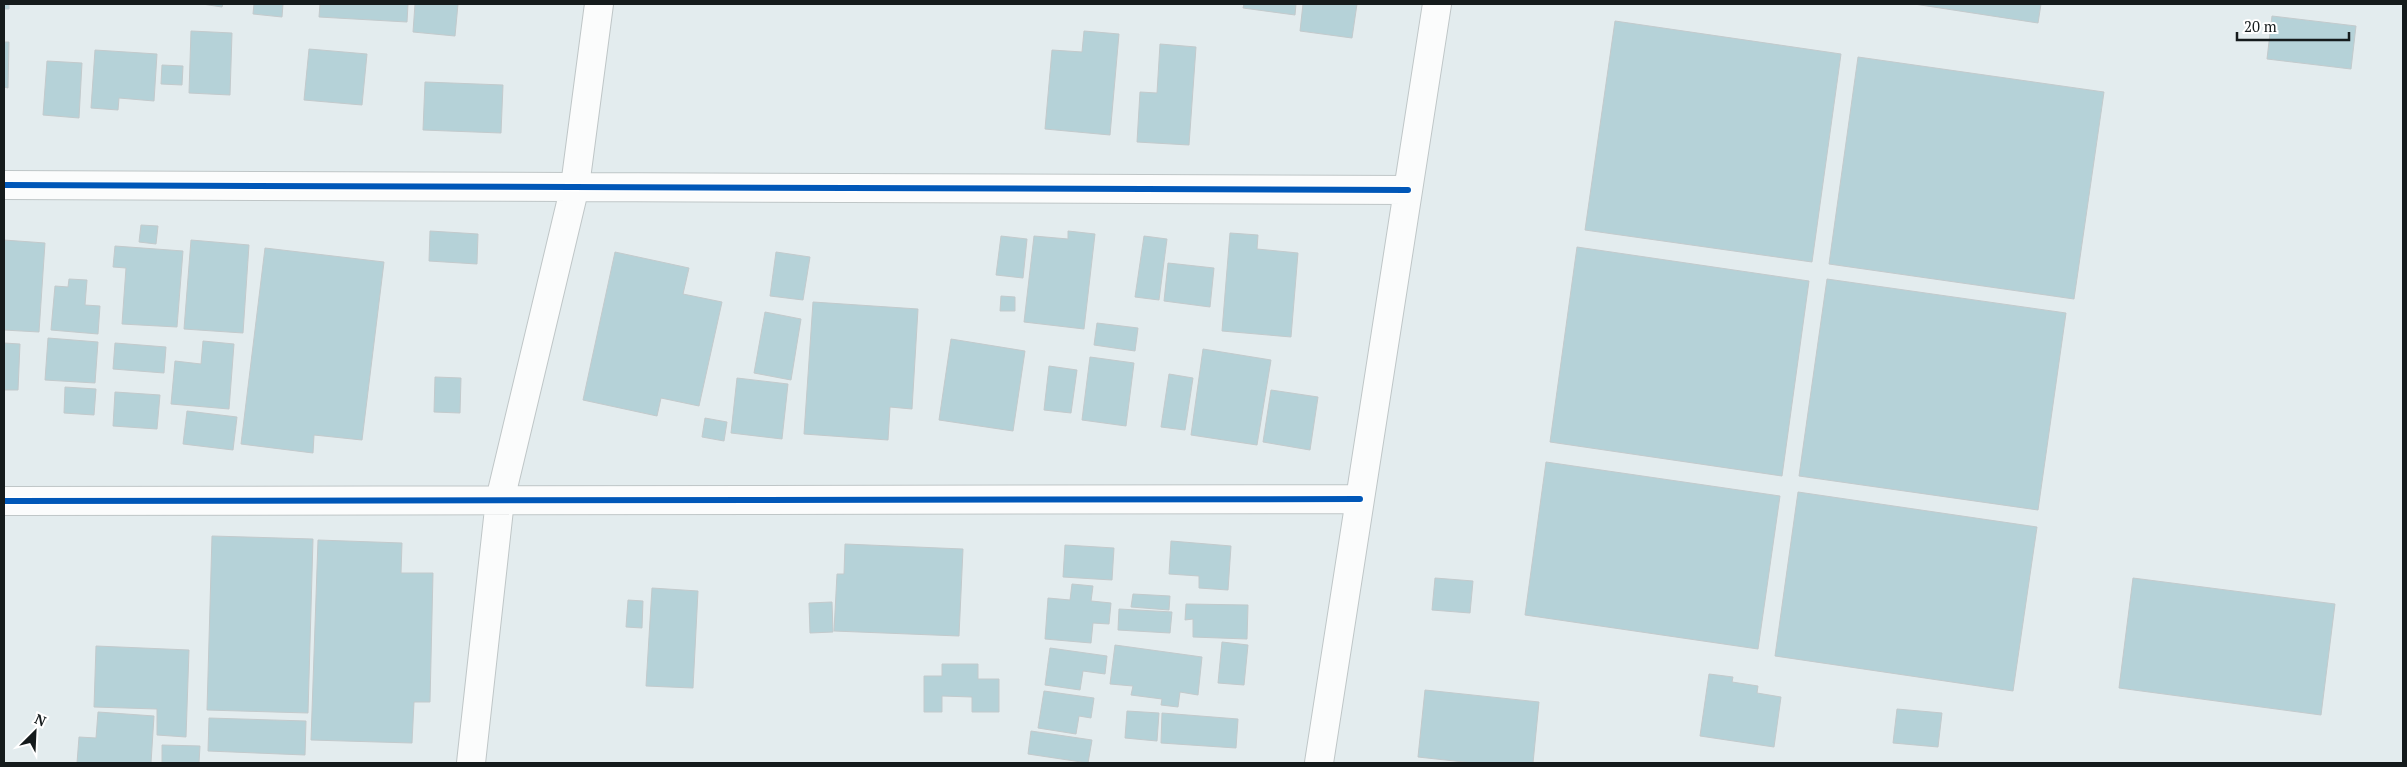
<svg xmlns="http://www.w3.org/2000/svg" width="2407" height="767" viewBox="0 0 2407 767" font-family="'PT Serif',serif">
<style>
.building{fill:#b5d2d8;stroke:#c3cacc}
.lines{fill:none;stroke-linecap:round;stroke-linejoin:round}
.minor-casing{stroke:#bfc6c7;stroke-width:30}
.minor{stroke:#fbfcfc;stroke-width:28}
.cycleway-casing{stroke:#fff;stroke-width:9}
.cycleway{stroke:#0057b8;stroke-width:6}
</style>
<rect width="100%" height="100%" fill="#e3ecee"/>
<path class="building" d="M4,4h5v5h-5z
M202,4h21l-1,3z
M254,4h29l-1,13 -29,-3z
M320,4h88l-1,18 -88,-5z
M415,4h43l-3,32 -42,-4z
M1244,4h52l-1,11 -52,-7z
M1303,4h54l-5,34 -52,-7z
M1914,4h127l-3,19z
M2272,16l84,10 -5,43 -84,-10z
M1615,21l226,33 -29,208 -227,-32z
M191,31l41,2 -2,62 -41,-2z
M1084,31l35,3 -9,101 -65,-6 7,-79 30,2z
M4,42h5l-1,46 -4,-1z
M1160,44l36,3 -7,98 -52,-3 3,-50 17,1z
M309,49l58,5 -5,51 -58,-5z
M95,50l62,4 -3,47 -35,-3 -1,12 -27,-2z
M1858,57l246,35 -30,207 -245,-35z
M47,61l35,2 -3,55 -36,-3z
M162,65l21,1 -1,19 -21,-1z
M425,82l78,3 -2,48 -78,-3z
M141,225l17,1 -2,18 -17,-2z
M430,231l48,3 -1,30 -48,-3z
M1068,231l27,3 -11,95 -60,-7 10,-86 34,3z
M1230,233l28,2 -1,14 41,4 -7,84 -69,-6z
M1001,236l26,3 -4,39 -27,-3z
M1144,236l23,3 -8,61 -24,-3z
M4,240l41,3 -6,89 -35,-2z
M191,240l58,5 -6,88 -59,-4z
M115,246l68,5 -6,76 -55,-3 4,-56 -13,-1z
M1577,247l232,34 -27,195 -232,-34z
M265,248l119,14 -22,178 -48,-5 -1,18 -72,-9z
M615,252l74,16 -6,26 39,8 -23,104 -38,-8 -4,18 -74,-16z
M776,252l34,5 -7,43 -33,-4z
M1168,263l46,5 -4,39 -46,-6z
M69,279l18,1 -2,25 15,1 -2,28 -47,-4 4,-44 13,1z
M1827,279l239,34 -28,197 -239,-34z
M1001,296l14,1v14h-15z
M813,302l105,7 -6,100 -22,-2 -2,33 -84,-6z
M765,312l36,7 -10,61 -37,-7z
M1097,323l41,5 -3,23 -41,-6z
M48,338l50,4 -3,41 -50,-3z
M951,339l74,12 -12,80 -74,-11z
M203,341l31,3 -5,65 -58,-5 4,-43 26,3z
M4,343l16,1 -2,46h-14z
M115,343l51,4 -2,26 -51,-4z
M1203,349l68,11 -14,85 -66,-10z
M1090,357l44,6 -8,63 -44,-6z
M1049,366l28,4 -6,43 -27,-3z
M1169,374l24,4 -8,52 -24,-3z
M435,377l26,1 -1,35 -26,-1z
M737,378l51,6 -6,55 -51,-6z
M65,387l31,2 -2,26 -30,-2z
M1271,390l47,7 -8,53 -47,-8z
M115,392l45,3 -3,34 -44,-3z
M187,411l50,6 -4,33 -50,-6z
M705,418l22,4 -3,19 -22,-4z
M1546,462l234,34 -22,153 -233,-34z
M1798,492l239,35 -24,164 -238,-35z
M212,536l101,3 -5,174 -101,-3z
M318,540l84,3 -1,30h32l-3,129h-16l-2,41 -101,-3z
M1171,541l60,5 -3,44 -29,-2v-12l-30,-2z
M845,544l118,5 -4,87 -125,-5 3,-57h7z
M1065,545l49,3 -2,32 -49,-3z
M1435,578l38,3 -3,32 -38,-3z
M2133,578l202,26 -14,111 -202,-27z
M1072,584l21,2 -2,15 20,2 -2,21 -16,-1 -2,20 -46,-4 3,-41 22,2z
M652,588l46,3 -5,97 -47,-2z
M1133,594l37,2 -1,14 -38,-3z
M628,600l15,1 -1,27 -16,-1z
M832,602l1,30 -23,1 -1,-30z
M1186,604l62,1 -1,34 -54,-2v-18l-8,1z
M1119,609l53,3 -2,21 -52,-3z
M1222,642l26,3 -4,40 -26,-2z
M1115,645l87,12 -4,38 -18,-3 -2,15 -17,-2 1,-6 -31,-4 2,-9 -23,-2z
M96,646l93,4 -3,87 -29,-2v-26l-63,-2z
M1050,648l57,8 -2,18 -22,-3 -3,19 -35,-5z
M942,664h36v15h21v33h-27v-15l-30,-1v16h-18v-36h18z
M1709,674l24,3 -1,5 26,4 -1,7 24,4 -7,50 -74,-11z
M1425,690l114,12 -6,61h-60l-55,-6z
M1044,691l50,7 -3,20 -12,-2 -3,18 -38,-6z
M1897,709l45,4 -4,34 -45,-4z
M1127,711l32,2 -2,28 -32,-3z
M98,712l56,4 -3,47h-74l2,-26 17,1z
M1162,713l76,6 -2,29 -75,-5z
M209,718l97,3 -1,34 -97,-4z
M1031,731l61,9 -4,23 -60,-9z
M162,745l38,1 -1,17h-37z"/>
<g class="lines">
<defs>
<path id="minor" d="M4,185l1404,5
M4,501l1356,-2
M471,763l29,-263 75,-314 24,-182
M1319,763l118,-759"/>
</defs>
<use href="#minor" class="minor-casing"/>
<use href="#minor" class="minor"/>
<defs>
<path id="cycleway" d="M4,185l1404,5
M4,501l1356,-2"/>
</defs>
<use href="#cycleway" class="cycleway-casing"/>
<use href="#cycleway" class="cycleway"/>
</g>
<rect width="2407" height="767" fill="none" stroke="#151b1c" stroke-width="10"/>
<g transform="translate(35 732) rotate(24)" stroke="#ffffff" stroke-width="4" paint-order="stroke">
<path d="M0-4L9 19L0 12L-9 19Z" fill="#151b1c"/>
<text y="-8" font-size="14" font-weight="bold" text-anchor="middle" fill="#151b1c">N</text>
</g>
<path d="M2237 32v8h112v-8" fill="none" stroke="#151b1c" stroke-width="2.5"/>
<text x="2244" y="32" font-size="15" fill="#151b1c" stroke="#ffffff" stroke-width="4" paint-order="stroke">20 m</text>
</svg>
